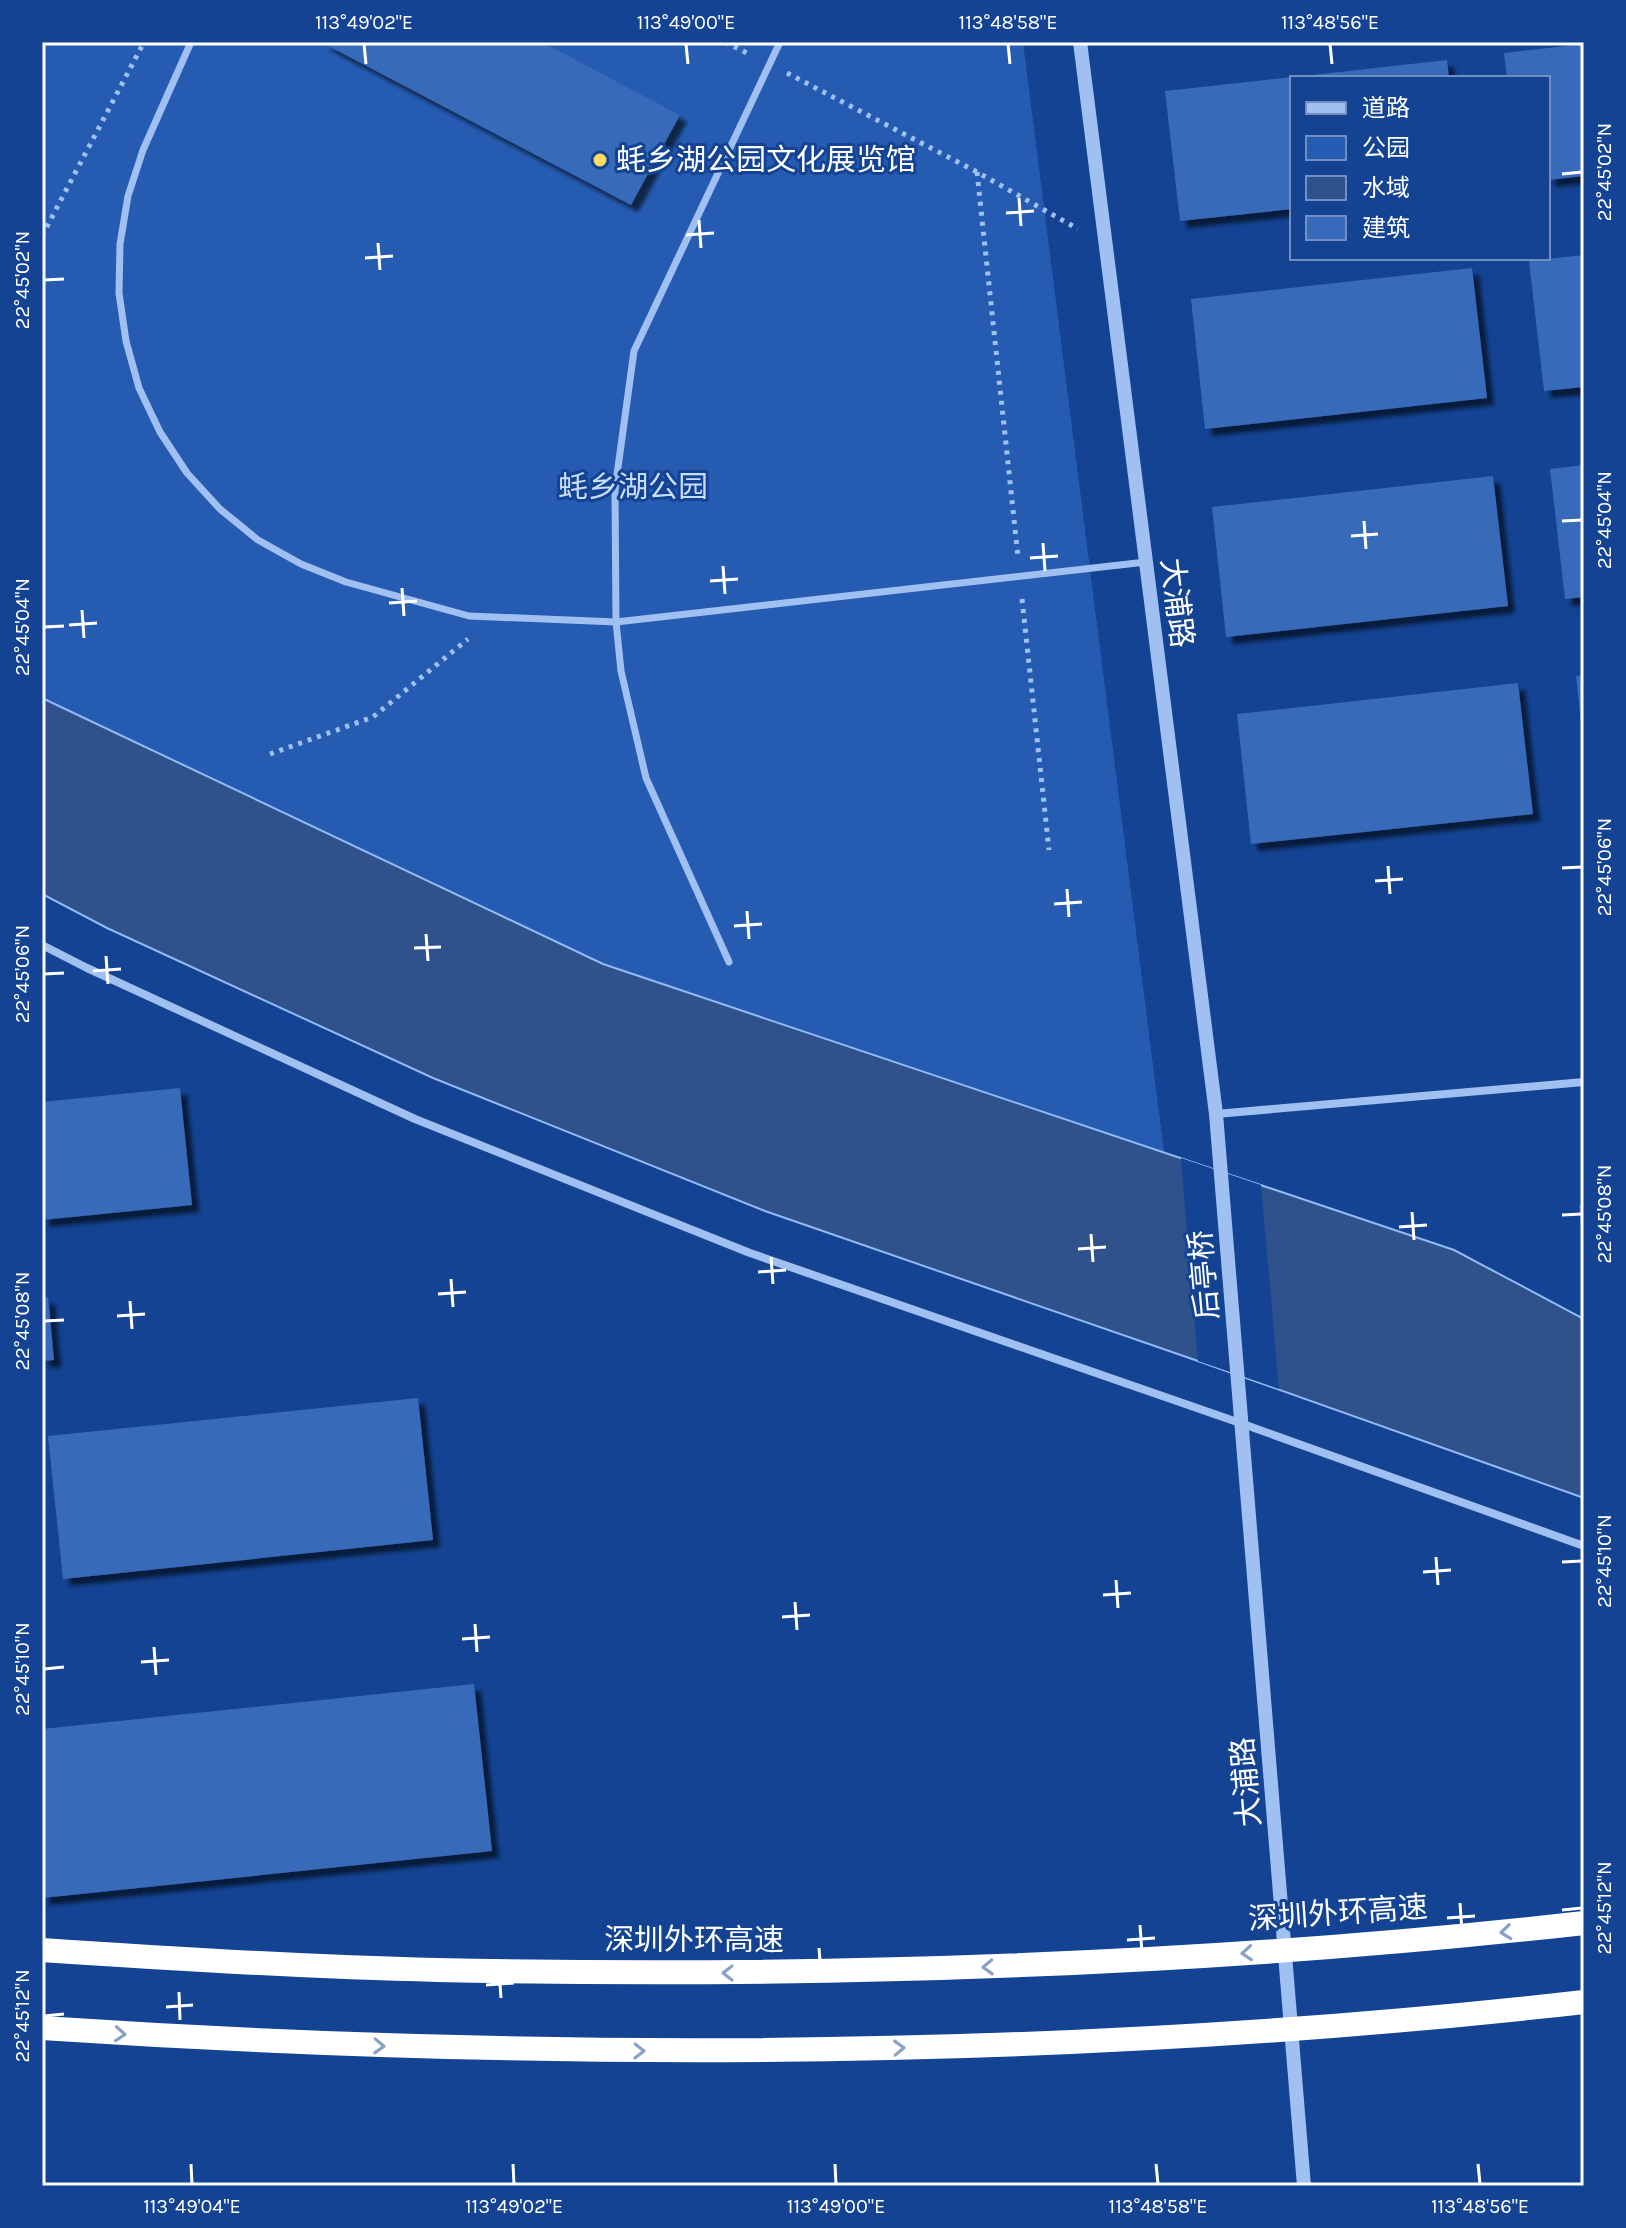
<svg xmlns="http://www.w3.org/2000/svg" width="1626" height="2228" viewBox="0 0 1626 2228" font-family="Karla,'Noto Sans SC',sans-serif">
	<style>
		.green { fill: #255cb2 }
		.water { fill: #2f528d; stroke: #92baf5; stroke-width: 2 }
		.pier { fill: #134392 }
		.building { fill: #376aba; filter: url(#shadow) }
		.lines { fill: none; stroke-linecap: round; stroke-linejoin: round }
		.path { stroke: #a1c0f2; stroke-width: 5; stroke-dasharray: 4 6; stroke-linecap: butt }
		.pedestrian { stroke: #a1c0f2; stroke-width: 7 }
		.minor { stroke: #a1c0f2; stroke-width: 8 }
		.tertiary { stroke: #a1c0f2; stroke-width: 14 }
		.motorway-bridge { stroke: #fff; stroke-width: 24 }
		.oneway { stroke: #89a1c8 }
		.ticks { fill: none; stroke: #fff; stroke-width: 3 }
		.poi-dot { fill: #ffdb61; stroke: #134392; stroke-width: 3 }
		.labels { text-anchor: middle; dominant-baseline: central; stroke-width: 6; stroke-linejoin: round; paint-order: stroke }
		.poi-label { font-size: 30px; fill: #fff; stroke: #134392; text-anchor: start }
		.park-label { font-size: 30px; fill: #c8ddfd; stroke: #134392 }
		.street-label { font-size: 30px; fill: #fff; stroke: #134392 }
		.neatline { fill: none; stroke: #fff; stroke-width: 3 }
		.ticks-label { font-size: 20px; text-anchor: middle; fill: #fff }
	</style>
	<defs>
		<filter id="shadow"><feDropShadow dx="7" dy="7" stdDeviation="2" flood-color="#0009"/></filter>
	</defs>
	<rect width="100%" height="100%" fill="#134392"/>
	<!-- green -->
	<path class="green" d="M42,42H1023L1164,1152L603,964L42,698Z"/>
	<!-- water -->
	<path class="water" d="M42,698L603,964L1454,1250L1584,1319V1498L1198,1361L765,1211L433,1078L107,928L42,894Z"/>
	<!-- pier -->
	<path class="pier" d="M1181,1158L1261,1185L1279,1389L1198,1361Z"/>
	<!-- building -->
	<g class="building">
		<path d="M321,42H542L680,115L631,205Z"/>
		<path d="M1584,44V176L1548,180V78H1507L1504,53Z"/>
		<path d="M1447,60L1449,78H1304V76Z"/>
		<path d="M1292,77V209L1180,221L1165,91Z"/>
		<path d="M1584,255V387L1544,391L1529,261Z"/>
		<path d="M1472,268L1487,398L1205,429L1191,299Z"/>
		<path d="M1584,465V597L1565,599L1550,469Z"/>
		<path d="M1493,476L1508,606L1226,637L1212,507Z"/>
		<path d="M1584,675V732H1582L1576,676Z"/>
		<path d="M1518,683L1533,814L1251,844L1237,714Z"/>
		<path d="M180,1088L192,1205L42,1220V1102Z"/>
		<path d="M1579,1205H1584V1235H1582Z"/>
		<path d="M48,1297L54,1360L42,1361V1298Z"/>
		<path d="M418,1398L433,1540L63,1579L48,1436Z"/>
		<path d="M474,1684L492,1851L42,1898V1729Z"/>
	</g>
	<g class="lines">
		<!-- path -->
		<g class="path">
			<path d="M725,42L749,54"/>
			<path d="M787,73L977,172L1078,229"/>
			<path d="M977,172L1018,557"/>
			<path d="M42,236L144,42"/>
			<path d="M1022,599L1049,850"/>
			<path d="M270,754L373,717L468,639"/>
		</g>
		<!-- pedestrian -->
		<g class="pedestrian">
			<path d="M191,42L143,150L128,196L120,244L119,293L126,341L139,388L160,432L187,473L220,509L258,540L301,564L346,582L469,616L616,622L1146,562"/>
			<path d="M729,962L646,778L621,671L616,622L615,489L634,351L780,42"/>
		</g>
		<!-- minor -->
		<g class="minor">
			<path d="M42,945L87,968L415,1119L750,1253L1243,1424L1584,1546"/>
			<path d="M1216,1114L1584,1082"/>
		</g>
		<!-- tertiary -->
		<path class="tertiary" d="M1080,42L1216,1114L1304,2186"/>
		<!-- motorway-bridge -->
		<g class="motorway-bridge">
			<path d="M42,1950C174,1959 305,1967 437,1970C820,1978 1203,1966 1584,1923"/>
			<path d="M42,2028C555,2062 1072,2060 1584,2002"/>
		</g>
	</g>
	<!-- one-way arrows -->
	<defs><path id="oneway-chevron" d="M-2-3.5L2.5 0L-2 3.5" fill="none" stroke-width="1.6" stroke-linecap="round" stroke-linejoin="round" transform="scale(2)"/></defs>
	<g class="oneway">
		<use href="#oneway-chevron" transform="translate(1506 1932) rotate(174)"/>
		<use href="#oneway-chevron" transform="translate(1247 1953) rotate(176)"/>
		<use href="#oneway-chevron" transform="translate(988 1967) rotate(178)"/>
		<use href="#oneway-chevron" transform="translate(728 1973) rotate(180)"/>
		<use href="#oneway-chevron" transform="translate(120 2034) rotate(4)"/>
		<use href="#oneway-chevron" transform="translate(379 2046) rotate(2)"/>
		<use href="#oneway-chevron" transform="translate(899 2048) rotate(-2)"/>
		<use href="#oneway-chevron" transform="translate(639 2051) rotate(1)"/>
	</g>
	<!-- ticks -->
	<path class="ticks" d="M364,44L366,64M686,44L688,64M1008,44L1010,64M1330,44L1332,64M1562,174L1582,172M1019,198L1021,226M1006,213L1034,211M699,220L701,248M686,235L714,233M378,243L380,270M365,258L393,256M44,280L64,279M1364,521L1366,549M1562,521L1582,520M1351,536L1378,534M1043,543L1045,571M1030,558L1058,556M723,566L725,594M710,581L738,579M402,588L404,616M389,603L417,601M82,610L84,638M69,625L97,623M44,627L64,626M1388,866L1390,894M1562,868L1582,867M1375,881L1403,879M1067,889L1069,917M1054,904L1082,902M747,911L749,939M734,926L762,924M426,934L428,961M414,948L441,947M106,956L108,984M93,971L121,969M44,974L64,973M1412,1212L1414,1240M1562,1215L1582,1214M1399,1227L1427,1225M1091,1234L1093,1262M1078,1249L1106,1247M771,1257L773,1284M758,1272L786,1270M451,1279L453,1307M438,1294L466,1292M130,1301L132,1329M117,1316L145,1314M44,1321L64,1320M1436,1557L1438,1585M1562,1562L1582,1561M1423,1572L1451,1570M1116,1580L1118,1608M1103,1595L1131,1593M795,1602L797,1630M782,1617L810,1615M475,1624L477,1652M462,1639L490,1637M154,1647L156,1675M141,1662L169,1660M44,1669L64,1667M1460,1903L1462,1931M1562,1910L1582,1908M1447,1918L1475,1916M1140,1925L1142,1953M1127,1940L1155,1938M819,1948L821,1975M806,1962L834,1961M499,1970L501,1998M486,1985L514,1983M179,1992L180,2020M166,2007L193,2005M44,2016L64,2014M191,2164L192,2184M513,2164L514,2184M835,2164L836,2184M1156,2164L1158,2184M1478,2164L1480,2184"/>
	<!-- markers -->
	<circle class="poi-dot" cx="600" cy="160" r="8"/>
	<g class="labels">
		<!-- poi labels -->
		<g class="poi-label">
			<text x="616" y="160">蚝乡湖公园文化展览馆</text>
		</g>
		<!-- park labels -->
		<g class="park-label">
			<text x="633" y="487">蚝乡湖公园</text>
		</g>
		<!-- street labels -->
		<g class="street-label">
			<text transform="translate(1177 603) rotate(83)">大浦路</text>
			<text transform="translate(1204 1275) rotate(-95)">后亭桥</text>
			<text transform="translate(1246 1782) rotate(-95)">大浦路</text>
			<text transform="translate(1338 1913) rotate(-4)">深圳外环高速</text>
			<text x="694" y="1940">深圳外环高速</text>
		</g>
	</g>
	<!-- border -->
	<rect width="1626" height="2228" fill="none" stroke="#134392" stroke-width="88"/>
	<!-- legend -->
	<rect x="1290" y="76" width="260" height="184" fill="#134392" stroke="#718ebe" stroke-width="2"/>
	<rect x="1306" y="102" width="40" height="12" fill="#a1c0f2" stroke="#718ebe" stroke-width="2"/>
	<text x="1362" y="116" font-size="24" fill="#ffffff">道路</text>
	<rect x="1306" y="136" width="40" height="24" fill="#255cb2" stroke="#718ebe" stroke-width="2"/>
	<text x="1362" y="156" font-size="24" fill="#ffffff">公园</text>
	<rect x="1306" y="176" width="40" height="24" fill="#2f528d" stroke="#718ebe" stroke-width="2"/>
	<text x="1362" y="196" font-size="24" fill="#ffffff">水域</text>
	<rect x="1306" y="216" width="40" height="24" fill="#376aba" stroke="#718ebe" stroke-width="2"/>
	<text x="1362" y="236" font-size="24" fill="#ffffff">建筑</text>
	<rect x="44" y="44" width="1538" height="2140" class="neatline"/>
	<g class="ticks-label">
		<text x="364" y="29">113°49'02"E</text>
		<text x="686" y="29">113°49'00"E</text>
		<text x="1008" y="29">113°48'58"E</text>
		<text x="1330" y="29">113°48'56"E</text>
		<text transform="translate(1604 172) rotate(-90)" y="7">22°45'02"N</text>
		<text transform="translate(22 280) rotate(-90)" y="7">22°45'02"N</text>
		<text transform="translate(1604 520) rotate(-90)" y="7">22°45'04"N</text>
		<text transform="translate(22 627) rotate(-90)" y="7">22°45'04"N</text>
		<text transform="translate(1604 867) rotate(-90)" y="7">22°45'06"N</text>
		<text transform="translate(22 974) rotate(-90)" y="7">22°45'06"N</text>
		<text transform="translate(1604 1214) rotate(-90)" y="7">22°45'08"N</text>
		<text transform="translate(22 1321) rotate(-90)" y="7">22°45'08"N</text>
		<text transform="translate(1604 1561) rotate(-90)" y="7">22°45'10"N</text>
		<text transform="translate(22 1669) rotate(-90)" y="7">22°45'10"N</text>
		<text transform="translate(1604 1908) rotate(-90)" y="7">22°45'12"N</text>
		<text transform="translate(22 2016) rotate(-90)" y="7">22°45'12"N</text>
		<text x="192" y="2213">113°49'04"E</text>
		<text x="514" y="2213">113°49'02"E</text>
		<text x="836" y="2213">113°49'00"E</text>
		<text x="1158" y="2213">113°48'58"E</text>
		<text x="1480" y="2213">113°48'56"E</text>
	</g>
</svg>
